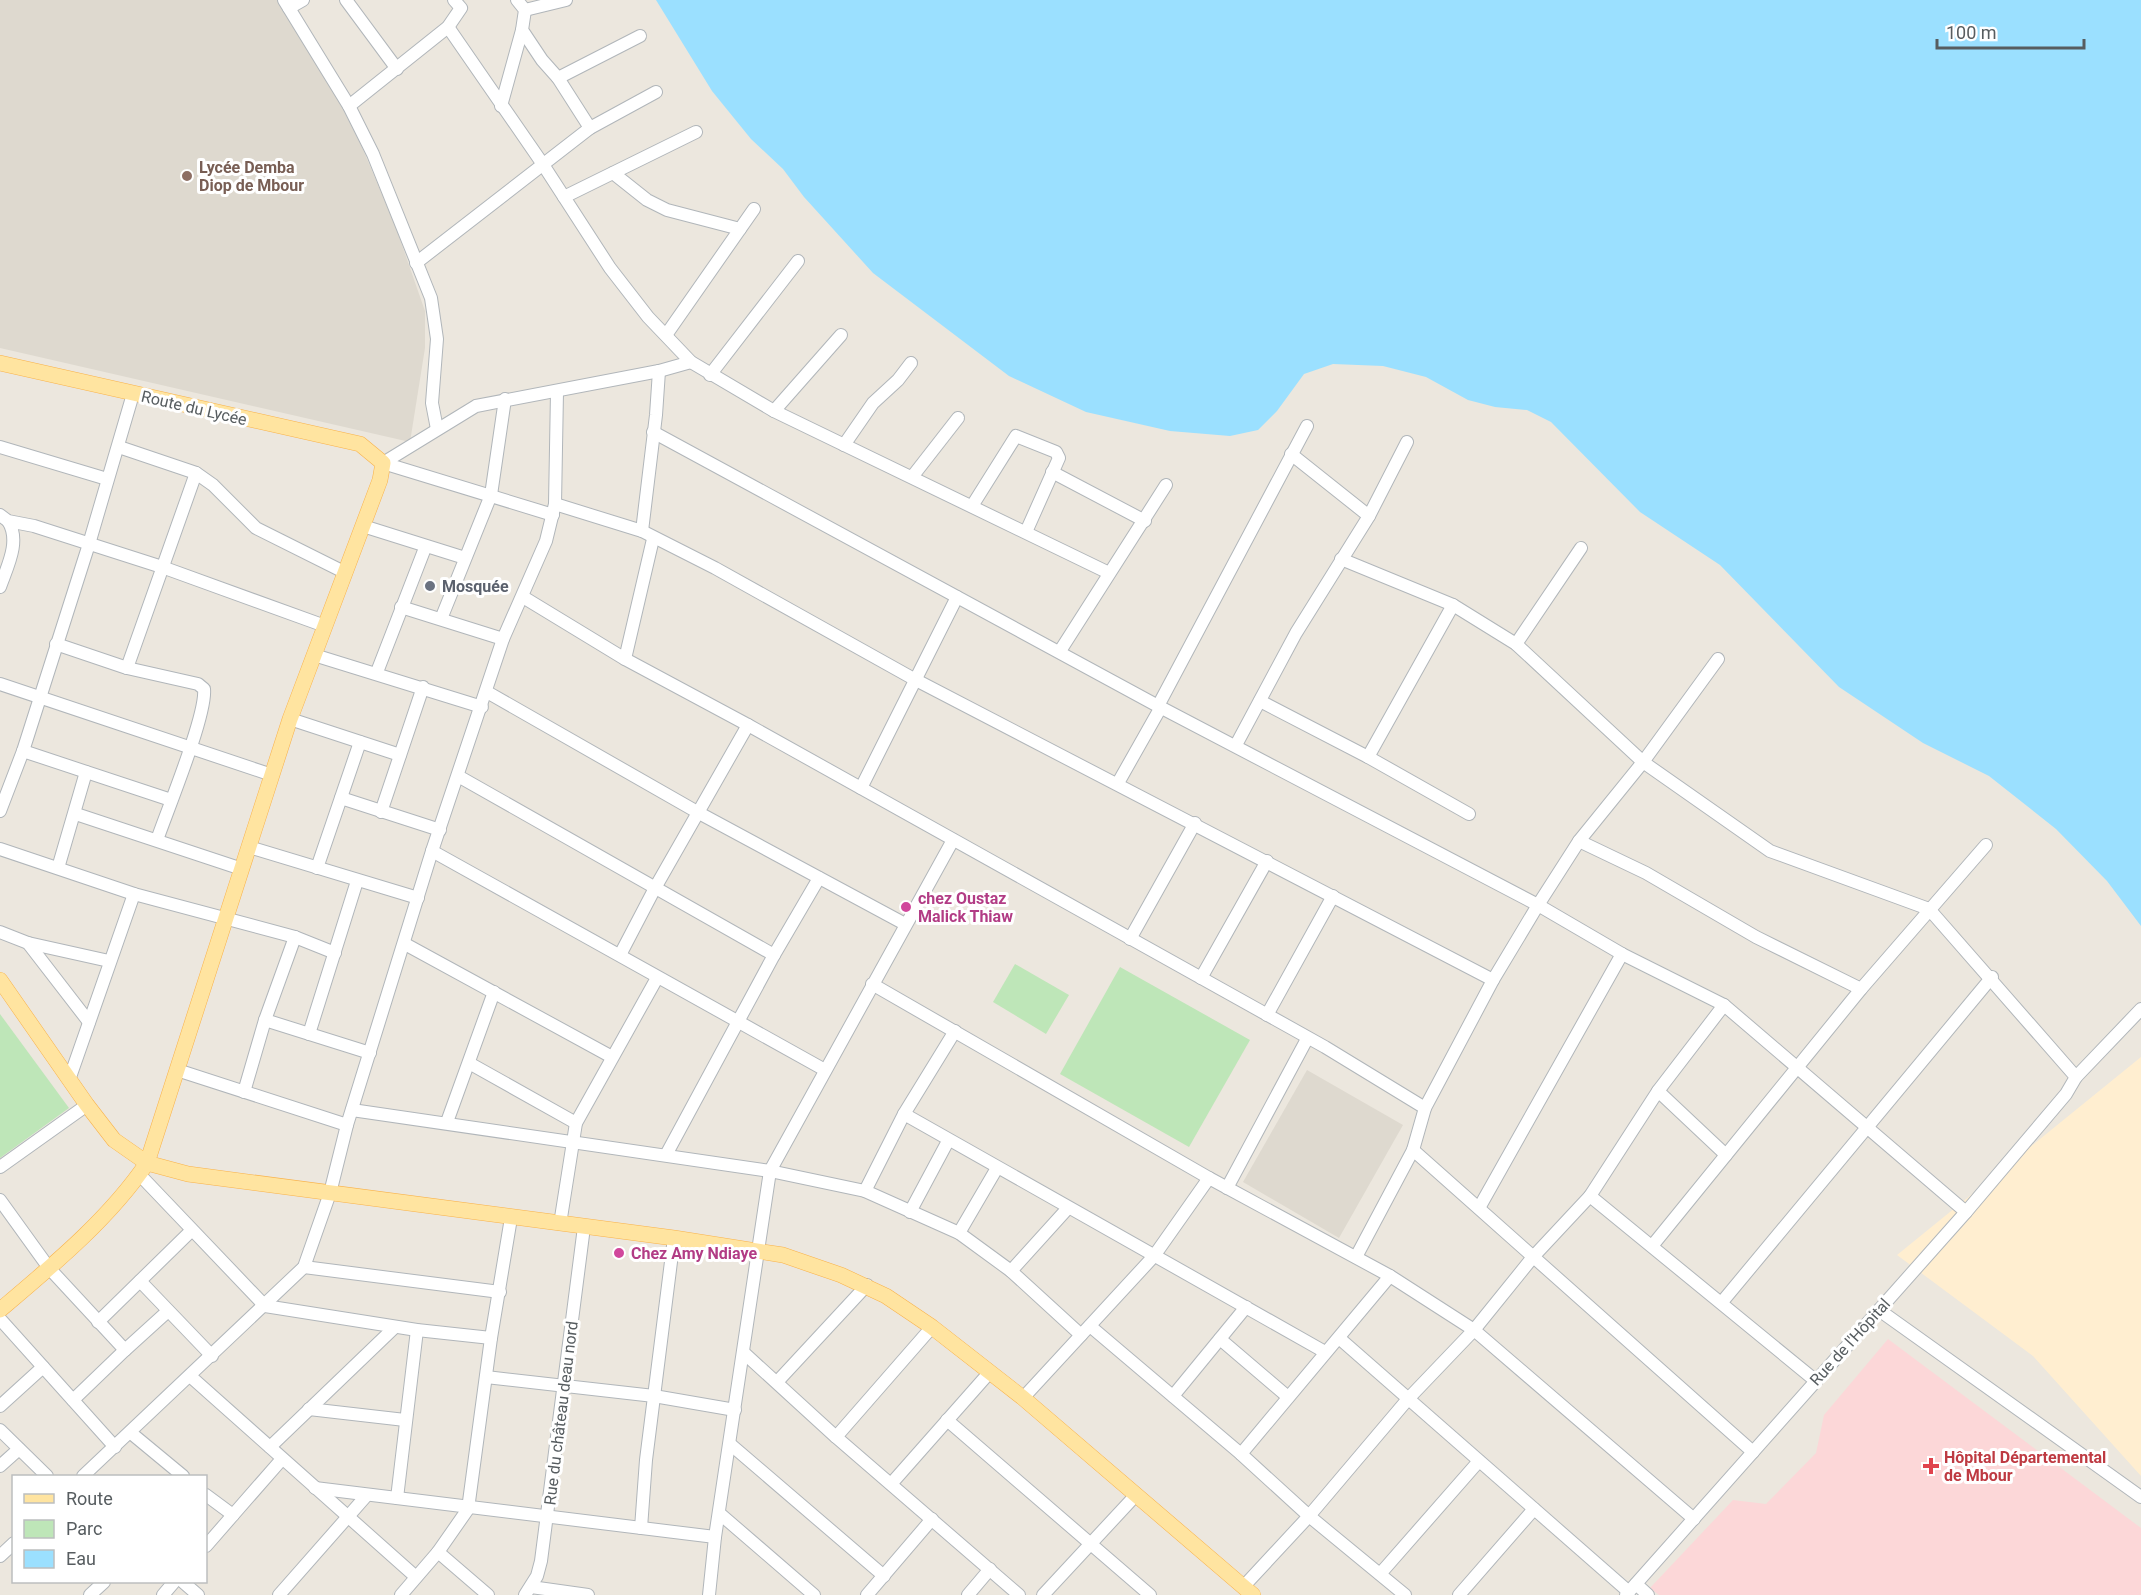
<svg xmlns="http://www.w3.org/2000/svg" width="2141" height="1595" viewBox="0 0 2141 1595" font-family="Roboto,sans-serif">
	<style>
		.commercial { fill: #ffeed0 }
		.education { fill: #ded9cf }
		.medical { fill: #fcd7d8 }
		.green { fill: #bee6b8 }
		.water { fill: #9be0ff }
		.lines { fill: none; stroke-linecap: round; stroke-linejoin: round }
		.minor-casing { stroke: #b1b6ba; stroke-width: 14 }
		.major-casing { stroke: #f9b24a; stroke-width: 16 }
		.minor { stroke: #fff; stroke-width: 12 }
		.major { stroke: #ffe4a0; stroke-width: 15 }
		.education-dot { fill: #8d6e63; stroke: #fff; stroke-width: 2 }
		.worship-dot { fill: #6b7280; stroke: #fff; stroke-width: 2 }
		.hotel-dot { fill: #d1479c; stroke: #fff; stroke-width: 2 }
		.health-dot { fill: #e0444e; stroke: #fff; stroke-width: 2 }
		.labels { text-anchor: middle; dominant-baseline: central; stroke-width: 6; stroke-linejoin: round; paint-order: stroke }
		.education-label { font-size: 16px; font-weight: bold; fill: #785e54; stroke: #fff; text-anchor: start }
		.street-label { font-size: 16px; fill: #575d60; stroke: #fff }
		.worship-label { font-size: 16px; font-weight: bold; fill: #5b616d; stroke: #fff; text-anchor: start }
		.hotel-label { font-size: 16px; font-weight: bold; fill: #b23c85; stroke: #fff; text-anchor: start }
		.health-label { font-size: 16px; font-weight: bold; fill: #be3a42; stroke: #fff; text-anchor: start }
	</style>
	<rect width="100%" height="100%" fill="#ece7de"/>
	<!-- commercial -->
	<path class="commercial" d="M2141,1057V1476L2033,1356L1897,1255Z"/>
	<!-- education -->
	<g class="education">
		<path d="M0,0H279L330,78L353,126L395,225L425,311V348L410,442L0,348Z"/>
		<path d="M1307,1070L1403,1125L1339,1238L1243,1182Z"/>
	</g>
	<!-- medical -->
	<path class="medical" d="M1888,1339L2141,1528V1595H1659L1650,1588L1733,1500L1766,1504L1816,1453L1824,1415Z"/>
	<!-- green -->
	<g class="green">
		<path d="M1015,964L1069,995L1046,1034L993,1002Z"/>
		<path d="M1120,967L1250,1040L1189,1147L1060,1074Z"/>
		<path d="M0,1014L69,1108L0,1158Z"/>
	</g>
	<!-- water -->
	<path class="water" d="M656,0H2141V926L2107,881L2056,829L1989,776L1923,743L1839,687L1720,565L1640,512L1551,422L1527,410L1495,407L1468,400L1426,377L1383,366L1333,364L1304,374L1277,411L1258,430L1230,436L1170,431L1086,412L1009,376L873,273L804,197L783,169L751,139L712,91Z"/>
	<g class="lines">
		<!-- minor casing -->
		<g class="minor-casing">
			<g id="minor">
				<path d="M284,0L349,106L373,154L431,298L437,339L432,403L437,429"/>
				<path d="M346,0L397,69"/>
				<path d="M517,0L525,10L522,30L542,60L558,78L590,128"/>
				<path d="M289,8L303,0"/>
				<path d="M525,10L566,0"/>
				<path d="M448,27L542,163L610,268L648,317L691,362L774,411L1109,573"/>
				<path d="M558,78L640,36"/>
				<path d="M349,106L448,27L461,8L454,0"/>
				<path d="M501,106L522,30"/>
				<path d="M613,173L647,200L667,210L740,229"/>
				<path d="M564,197L696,132"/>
				<path d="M416,263L590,128L656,92"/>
				<path d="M666,335L754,209"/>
				<path d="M710,375L798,261"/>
				<path d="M774,411L841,335"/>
				<path d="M653,432L1158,706L1538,905L1622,954L1724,1005L1966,1212"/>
				<path d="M844,445L873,403L898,380L911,363"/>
				<path d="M0,447L107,479"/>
				<path d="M119,447L196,473L213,485L256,528L344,572"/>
				<path d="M1291,454L1369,516"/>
				<path d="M383,463L476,406L659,371L691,362"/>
				<path d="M383,463L553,515"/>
				<path d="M1052,472L1145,521"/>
				<path d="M912,477L958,418"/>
				<path d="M555,504L642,531L715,568L914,679L1493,980"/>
				<path d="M972,506L1016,436L1056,452L1059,458L1026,532"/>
				<path d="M0,515L8,521L34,526L162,567L325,626"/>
				<path d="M363,526L465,558"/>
				<path d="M642,531L656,415L659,371"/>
				<path d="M1341,559L1453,605L1516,644L1643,762L1770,851L1929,909L2076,1077L2066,1094L1966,1212L1626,1595"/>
				<path d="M0,587C7,567 21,541 8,521"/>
				<path d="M523,597L625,659L748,725L1325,1047L1425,1108"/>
				<path d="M401,607L503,639"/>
				<path d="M441,619L491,495L505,399"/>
				<path d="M56,644L127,668L198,684L204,689C207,714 167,811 157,840"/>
				<path d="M1516,644L1581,548"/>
				<path d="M1060,651L1166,485"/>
				<path d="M314,655L482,707"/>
				<path d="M625,659L653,539"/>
				<path d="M127,668L196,473"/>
				<path d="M377,672L425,548"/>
				<path d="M0,684L272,775"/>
				<path d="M487,692L699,813L905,924"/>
				<path d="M1260,701L1368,757L1469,814"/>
				<path d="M1158,706L1307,426"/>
				<path d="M290,719L400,755"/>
				<path d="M1236,745L1296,633L1369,516L1407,442"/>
				<path d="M23,751L171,800"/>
				<path d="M1368,757L1453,605"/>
				<path d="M458,776L774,955"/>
				<path d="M1118,783L1161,707"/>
				<path d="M861,788L957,597"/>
				<path d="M341,798L440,830"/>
				<path d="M0,811L23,751L89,544L133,394"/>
				<path d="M381,812L423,687"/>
				<path d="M76,814L242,869"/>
				<path d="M1579,841L1646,873L1756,937L1861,989"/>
				<path d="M249,847L418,898"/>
				<path d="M0,849L134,894L295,937L335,953"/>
				<path d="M432,851L825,1070"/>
				<path d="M58,868L86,772"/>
				<path d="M317,868L360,742"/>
				<path d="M0,932L28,943L109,961"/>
				<path d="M295,937L265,1020L370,1053"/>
				<path d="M1130,939L1195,823"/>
				<path d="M28,943L89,1022"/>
				<path d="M405,944L612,1057"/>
				<path d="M620,955L655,888L748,725"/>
				<path d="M1201,978L1267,861"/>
				<path d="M872,984L1209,1178L1390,1276L1474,1330L1694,1519"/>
				<path d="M1267,1015L1333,896"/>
				<path d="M309,1034L357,881"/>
				<path d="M469,1063L576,1123"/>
				<path d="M177,1070L347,1125"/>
				<path d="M2076,1077L2141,1009"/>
				<path d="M69,1080L134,894"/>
				<path d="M1658,1091L1726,1155"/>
				<path d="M244,1092L265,1020"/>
				<path d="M352,1110L770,1171L865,1191L959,1233L1011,1271L1081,1335"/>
				<path d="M904,1114L1325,1352"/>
				<path d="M447,1122L494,992"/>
				<path d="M1413,1150L1753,1452"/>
				<path d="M666,1155L774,955L819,878"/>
				<path d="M0,1167L87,1105"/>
				<path d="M139,1174L265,1306L417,1330L491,1338"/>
				<path d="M1227,1188L1307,1039"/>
				<path d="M865,1191L904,1114L955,1031"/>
				<path d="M1590,1196L1816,1381"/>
				<path d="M0,1200L49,1268L125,1350L168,1311"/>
				<path d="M1479,1208L1622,954"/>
				<path d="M910,1212L948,1141"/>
				<path d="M560,1224L576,1123L657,978"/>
				<path d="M959,1233L997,1168"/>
				<path d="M1652,1246L1861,989L1986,845"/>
				<path d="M1356,1257L1413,1150L1425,1108L1493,980L1538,905L1579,841L1643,762L1718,659"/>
				<path d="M304,1267L500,1292"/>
				<path d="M1011,1271L1068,1208"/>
				<path d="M140,1281L212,1356"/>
				<path d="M1722,1302L1992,977"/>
				<path d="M1879,1310L2141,1497"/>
				<path d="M0,1319L115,1447"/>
				<path d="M98,1322L191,1231"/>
				<path d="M1090,1326L1241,1454L1309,1516L1405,1595"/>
				<path d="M1339,1338L1629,1592"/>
				<path d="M1220,1339L1288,1397"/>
				<path d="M744,1353L836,1437L1019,1595"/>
				<path d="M190,1376L416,1577"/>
				<path d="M486,1377L654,1396L735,1410"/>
				<path d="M777,1382L867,1285"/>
				<path d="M1173,1396L1246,1307"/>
				<path d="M1023,1398L1154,1256L1209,1178"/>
				<path d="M73,1400L125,1350"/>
				<path d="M0,1406L43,1367"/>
				<path d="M309,1409L405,1420"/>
				<path d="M947,1420L1150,1595"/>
				<path d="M0,1430L47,1476"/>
				<path d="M131,1433L183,1476"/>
				<path d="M836,1437L932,1327"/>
				<path d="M730,1444L884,1576"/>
				<path d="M270,1447L395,1327"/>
				<path d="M1241,1454L1390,1276"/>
				<path d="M0,1466L19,1449"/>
				<path d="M83,1476L304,1267L330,1193L347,1125L432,851L503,639L546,541L555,504L557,392"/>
				<path d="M891,1484L989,1373"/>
				<path d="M315,1488L715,1537"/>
				<path d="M206,1495L233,1515L282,1459"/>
				<path d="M397,1498L417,1330"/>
				<path d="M719,1513L814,1595"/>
				<path d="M641,1528L646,1460L674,1238"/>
				<path d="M206,1546L233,1515"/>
				<path d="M438,1552L488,1595"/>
				<path d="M0,1556L14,1543"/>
				<path d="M1380,1574L1479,1461"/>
				<path d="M183,1582L198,1595"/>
				<path d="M1636,1584L1648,1595"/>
				<path d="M1244,1586L1309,1516L1408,1399L1474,1330L1533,1257L1590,1196L1658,1091L1724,1005"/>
				<path d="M531,1587L588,1595"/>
				<path d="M90,1595L104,1582"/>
				<path d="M163,1595L174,1582"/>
				<path d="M279,1595L367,1495"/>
				<path d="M401,1595L438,1552L468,1509L491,1338L511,1218"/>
				<path d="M525,1595L537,1576L541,1561L584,1227"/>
				<path d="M709,1595L715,1537L770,1171L953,840"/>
				<path d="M867,1595L932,1519"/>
				<path d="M968,1595L990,1569"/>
				<path d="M1043,1595L1135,1496"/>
				<path d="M1459,1595L1534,1509"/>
			</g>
		</g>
		<!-- major casing -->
		<g class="major-casing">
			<g id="major">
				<path d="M0,363L360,444L383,463L380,480L290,719L147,1163C109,1219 52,1266 0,1310"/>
				<path d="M0,980L87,1105L114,1140L147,1163L188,1174L674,1238L783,1255L841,1275L886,1296L932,1327L1023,1398L1253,1595"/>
			</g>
		</g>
		<!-- minor -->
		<use href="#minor" class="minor"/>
		<!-- major -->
		<use href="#major" class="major"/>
	</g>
	<!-- markers -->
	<circle class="education-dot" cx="187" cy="176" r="6"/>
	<circle class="worship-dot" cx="430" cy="586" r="6"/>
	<g class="hotel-dot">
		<circle cx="906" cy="907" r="6"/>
		<circle cx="619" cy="1253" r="6"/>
	</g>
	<path class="health-dot" d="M1928 1457h6v6h6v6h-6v6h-6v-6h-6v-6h6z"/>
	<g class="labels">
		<!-- education labels -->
		<g class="education-label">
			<text x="199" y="167">Lycée Demba<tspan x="199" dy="18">Diop de Mbour</tspan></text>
		</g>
		<!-- street labels -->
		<g class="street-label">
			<text transform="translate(194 408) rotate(13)">Route du Lycée</text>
			<text transform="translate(1850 1342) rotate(-48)">Rue de l'Hôpital</text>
			<text transform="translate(561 1413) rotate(-83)">Rue du château deau nord</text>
		</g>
		<!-- worship labels -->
		<g class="worship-label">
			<text x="442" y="586">Mosquée</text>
		</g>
		<!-- hotel labels -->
		<g class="hotel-label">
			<text x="918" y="898">chez Oustaz<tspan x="918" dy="18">Malick Thiaw</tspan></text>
			<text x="631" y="1253">Chez Amy Ndiaye</text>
		</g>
		<!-- health labels -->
		<g class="health-label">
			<text x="1944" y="1457">Hôpital Départemental<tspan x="1944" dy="18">de Mbour</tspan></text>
		</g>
	</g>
	<!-- legend -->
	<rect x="12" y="1475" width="195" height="108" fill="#ffffff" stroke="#bcbebf" stroke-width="1.5"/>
	<rect x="24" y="1494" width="30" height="9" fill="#ffe4a0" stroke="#bcbebf" stroke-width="1.5"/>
	<text x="66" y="1505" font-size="18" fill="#575d60">Route</text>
	<rect x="24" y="1520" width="30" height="18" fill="#bee6b8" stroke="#bcbebf" stroke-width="1.5"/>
	<text x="66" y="1535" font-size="18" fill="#575d60">Parc</text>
	<rect x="24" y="1550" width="30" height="18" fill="#9be0ff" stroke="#bcbebf" stroke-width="1.5"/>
	<text x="66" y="1565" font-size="18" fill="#575d60">Eau</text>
	<!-- scale -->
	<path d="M1937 39v9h147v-9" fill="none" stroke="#575d60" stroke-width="3"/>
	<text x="1946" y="39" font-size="18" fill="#575d60" stroke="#ffffff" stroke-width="4.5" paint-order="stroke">100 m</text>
</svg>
